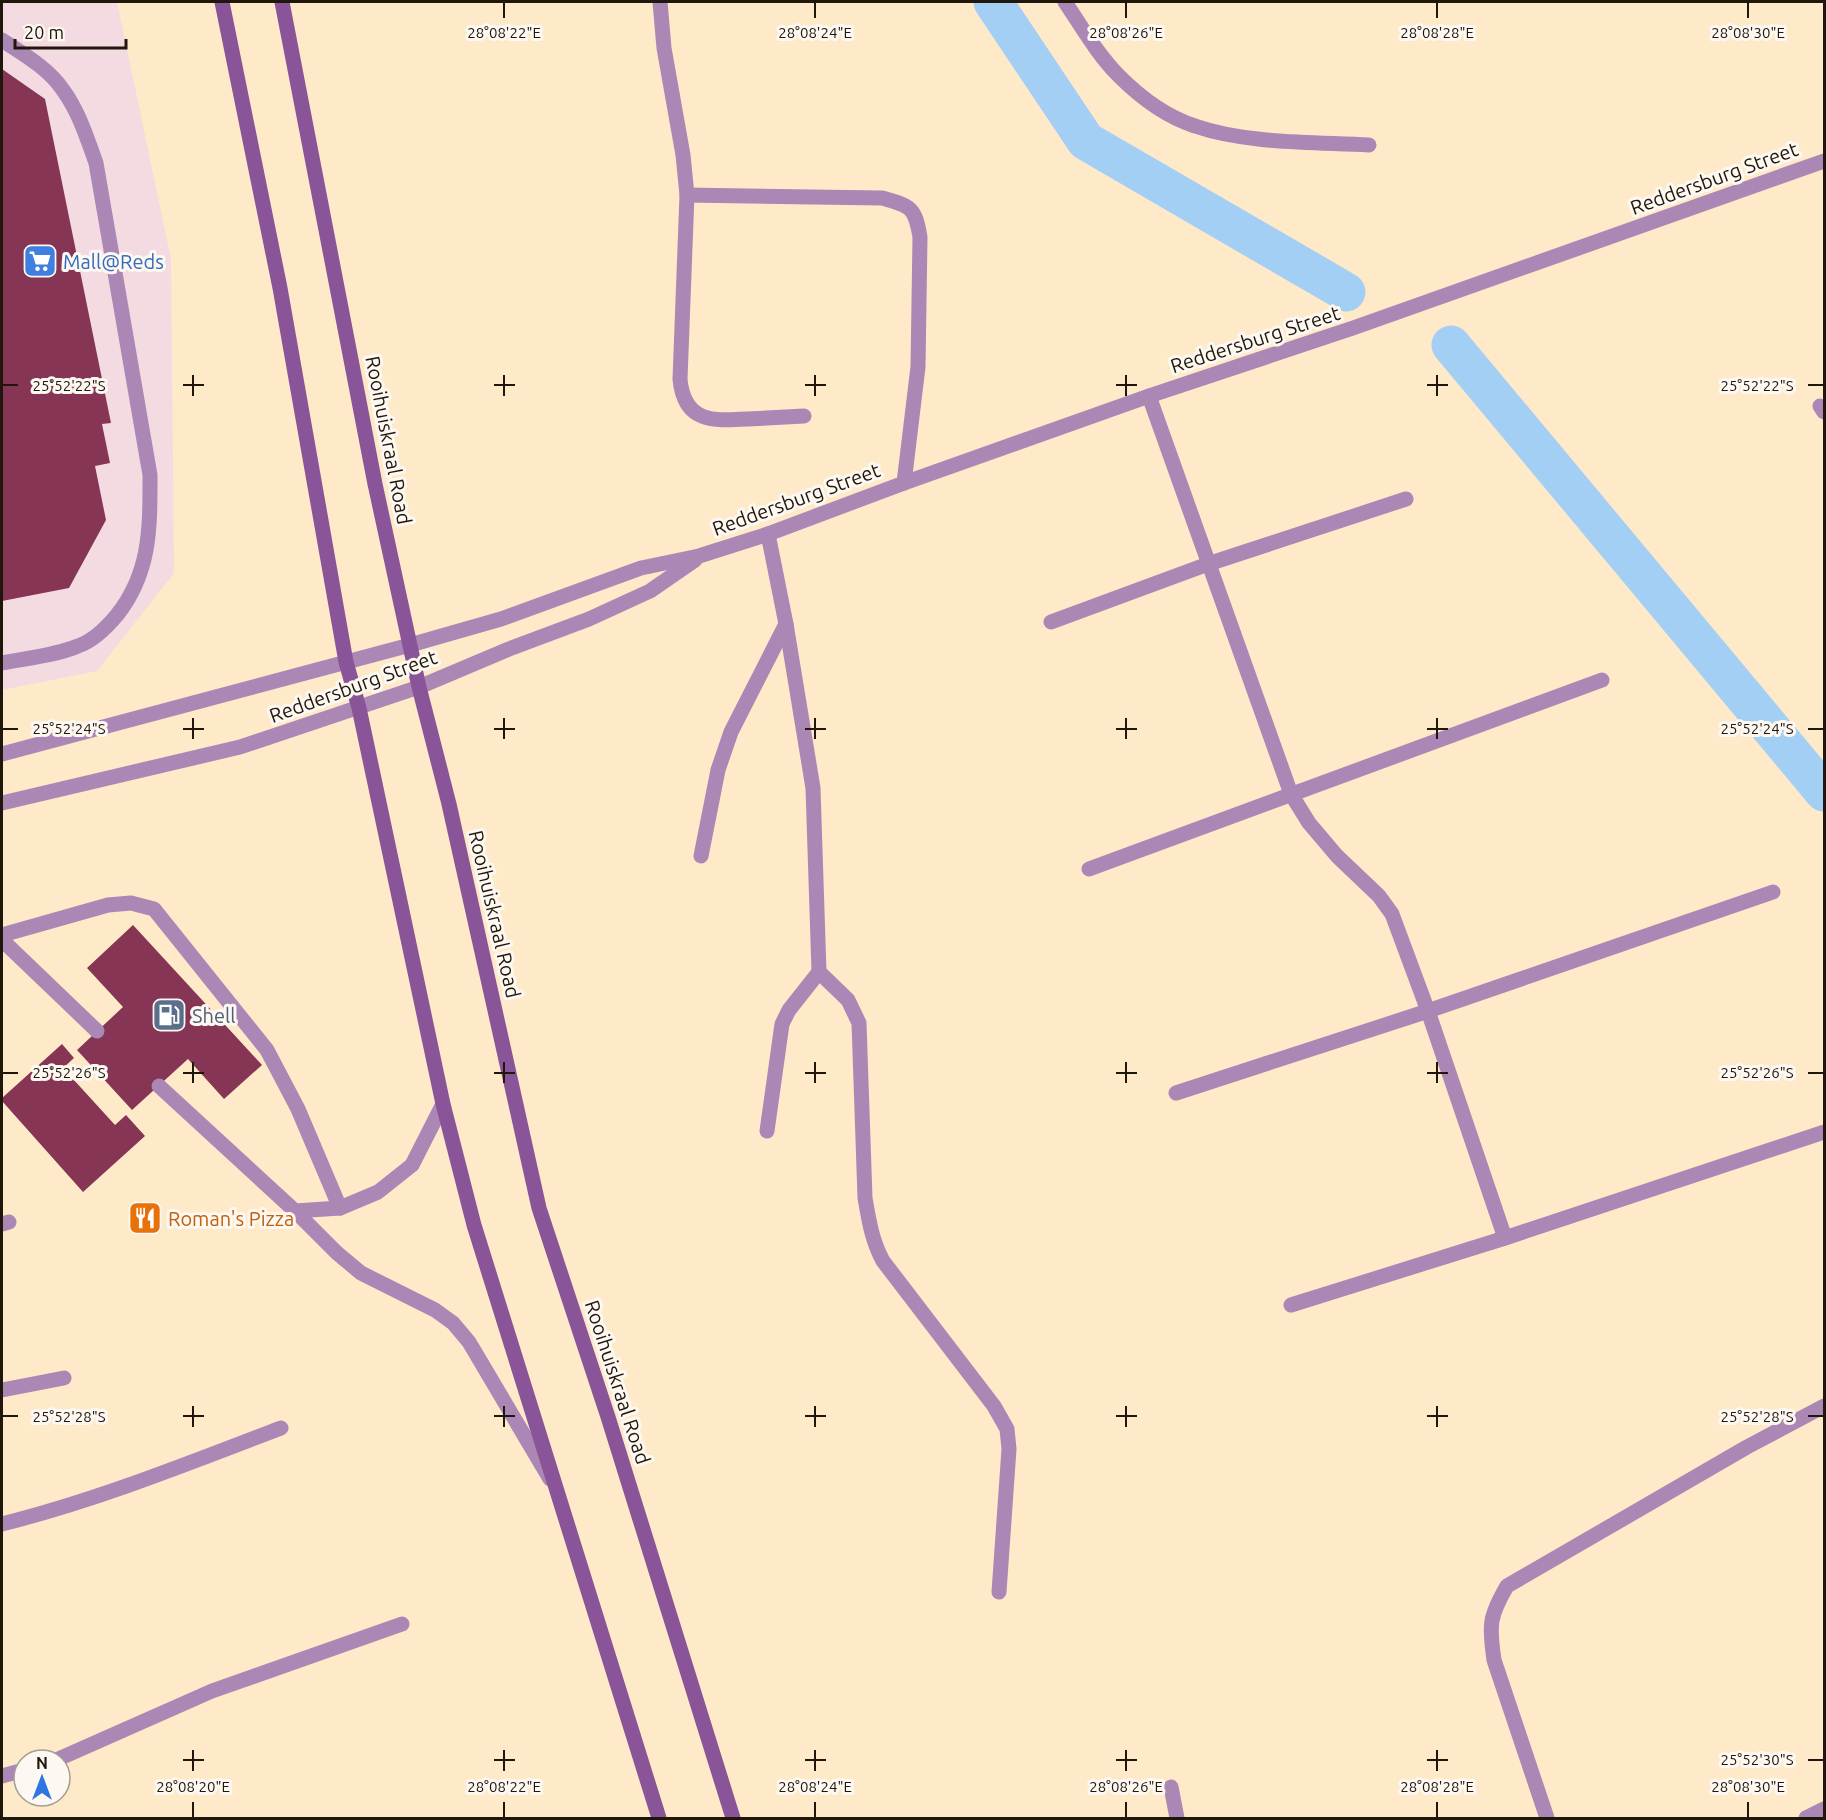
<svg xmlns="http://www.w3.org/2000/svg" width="1826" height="1820" viewBox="0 0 1826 1820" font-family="Ubuntu,sans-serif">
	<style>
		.commercial { fill: #f4dae1 }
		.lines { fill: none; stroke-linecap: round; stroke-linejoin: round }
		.canal { stroke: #a4cff4; stroke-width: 39 }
		.building { fill: #863654 }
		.service { stroke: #ab87b5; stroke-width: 15 }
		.minor { stroke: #ab87b5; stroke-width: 15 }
		.tertiary { stroke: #ab87b5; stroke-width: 15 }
		.secondary { stroke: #8a5498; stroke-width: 15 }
		.ticks { fill: none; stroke: #1f170c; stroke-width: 2 }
		.labels { text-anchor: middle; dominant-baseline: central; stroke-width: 6; stroke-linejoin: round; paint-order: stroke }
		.street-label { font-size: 20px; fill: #1f170c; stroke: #fdf8f2 }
		.shop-label { font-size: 20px; fill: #366cbe; stroke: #fdf8f2; text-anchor: start }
		.service-label { font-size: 20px; fill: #4e5e75; stroke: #fdf8f2; text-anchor: start }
		.food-label { font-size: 20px; fill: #c56008; stroke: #fdf8f2; text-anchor: start }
		.ticks-label { font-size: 15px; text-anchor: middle; fill: #1f170c; stroke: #fdf8f2; stroke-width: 6; stroke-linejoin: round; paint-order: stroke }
	</style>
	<rect width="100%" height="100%" fill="#fee9c9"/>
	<!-- commercial -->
	<path class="commercial" d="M2,2H117L171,259L174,573L97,671L2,690Z"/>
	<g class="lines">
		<!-- canal -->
		<g class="canal">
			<path d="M993,2L1086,141L1346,292"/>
			<path d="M1451,345L1824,792"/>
		</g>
	</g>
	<!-- building -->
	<g class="building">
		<path d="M2,69L45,99L111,423L102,424L110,463L95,466L106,520L69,588L2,601Z"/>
		<path d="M133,925L262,1065L224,1099L188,1059L132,1110L77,1050L123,1007L87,968Z"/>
		<path d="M62,1044L74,1058L63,1068L115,1125L126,1115L145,1136L83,1192L2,1101V1098Z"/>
	</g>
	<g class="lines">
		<!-- service -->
		<g class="service">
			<path d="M2,40C23,54 48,68 63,90C79,112 87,138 96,163L150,475C150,527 151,572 117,615C107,627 93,641 78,646C54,656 27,658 2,663"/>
			<path d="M1820,406L1824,412"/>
			<path d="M2,935L108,905L131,903L154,909L267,1050L298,1109L340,1208"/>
			<path d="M2,940L97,1031"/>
			<path d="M159,1086L295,1211L337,1253L361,1273L435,1310L453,1323L469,1342L550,1479"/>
			<path d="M295,1211L340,1208L378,1192L412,1165L443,1104"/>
		</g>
		<!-- minor -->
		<g class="minor">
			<path d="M660,2L664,48L683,155L687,195L680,379C684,423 713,421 748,419C767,418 785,417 804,416"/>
			<path d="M1065,2C1082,27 1097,54 1119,76C1140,97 1167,117 1195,126C1247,144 1314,142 1369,145"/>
			<path d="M687,195L882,198C911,206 915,207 920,237L918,367L904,483"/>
			<path d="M1149,396L1291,794L1309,823L1337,856L1379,896L1392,914L1428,1011L1505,1238"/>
			<path d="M768,534L786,624L813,788L819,972L848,1000L859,1023L865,1198C869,1221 872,1241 883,1261L994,1406L1007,1429L1009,1449L999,1592"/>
			<path d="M1051,622L1208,564L1406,499"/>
			<path d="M410,645L501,619L641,568L699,556L768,534L904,483L1149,396L1353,328L1824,161"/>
			<path d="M419,687L509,649L589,619L650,591L695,560"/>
			<path d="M701,856L718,770L731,732L786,624"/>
			<path d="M1089,869L1602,680"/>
			<path d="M1176,1093L1428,1011L1773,892"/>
			<path d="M767,1131L782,1024L789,1010L819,972"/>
			<path d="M2,1224L9,1222"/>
			<path d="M1291,1305L1505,1238L1824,1132"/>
			<path d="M2,1390L64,1378"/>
			<path d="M2,1524C98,1500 189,1463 281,1428"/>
			<path d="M56,1760L212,1691L402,1624"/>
			<path d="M2,1776L24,1770"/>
			<path d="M1171,1787L1177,1818"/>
			<path d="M1547,1818L1494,1660C1489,1625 1489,1617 1507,1586L1747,1447L1824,1406"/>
			<path d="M1806,1818L1824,1809"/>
		</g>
		<!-- tertiary -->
		<g class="tertiary">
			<path d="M2,754L410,645"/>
			<path d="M2,803L240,747L419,687"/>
		</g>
		<!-- secondary -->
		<g class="secondary">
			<path d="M222,2L280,288L346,662L359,708L443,1104L474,1225L659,1818"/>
			<path d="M282,2L375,484L419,687L449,804L539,1208L608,1417L733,1818"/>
		</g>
	</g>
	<!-- ticks -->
	<path class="ticks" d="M504,3V18M815,3V18M1126,3V18M1437,3V18M1748,3V18M193,375V396M504,375V396M815,375V396M1126,375V396M1437,375V396M3,385H18M183,385H204M494,385H515M805,385H826M1116,385H1137M1427,385H1448M1808,385H1823M193,718V739M504,718V739M815,718V739M1126,718V739M1437,718V739M3,729H18M183,729H204M494,729H515M805,729H826M1116,729H1137M1427,729H1448M1808,729H1823M193,1062V1083M504,1062V1083M815,1062V1083M1126,1062V1083M1437,1062V1083M3,1073H18M183,1073H204M494,1073H515M805,1073H826M1116,1073H1137M1427,1073H1448M1808,1073H1823M193,1406V1427M504,1406V1427M815,1406V1427M1126,1406V1427M1437,1406V1427M3,1416H18M183,1416H204M494,1416H515M805,1416H826M1116,1416H1137M1427,1416H1448M1808,1416H1823M193,1750V1771M504,1750V1771M815,1750V1771M1126,1750V1771M1437,1750V1771M183,1760H204M494,1760H515M805,1760H826M1116,1760H1137M1427,1760H1448M1808,1760H1823M193,1802V1817M504,1802V1817M815,1802V1817M1126,1802V1817M1437,1802V1817M1748,1802V1817"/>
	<!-- icons -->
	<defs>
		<g id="supermarket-square" transform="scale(1.725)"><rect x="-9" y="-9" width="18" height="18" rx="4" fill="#3f7fe0" stroke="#fdf8f2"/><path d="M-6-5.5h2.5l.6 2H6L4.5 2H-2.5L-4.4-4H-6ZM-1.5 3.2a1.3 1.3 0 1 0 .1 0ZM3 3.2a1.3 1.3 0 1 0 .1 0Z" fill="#fff"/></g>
		<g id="fuel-square" transform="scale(1.725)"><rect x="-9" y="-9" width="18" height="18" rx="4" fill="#5c6f8a" stroke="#fdf8f2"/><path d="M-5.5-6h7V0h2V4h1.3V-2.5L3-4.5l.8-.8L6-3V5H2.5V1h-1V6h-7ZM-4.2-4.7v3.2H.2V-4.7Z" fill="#fff"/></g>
		<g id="restaurant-square" transform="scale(1.725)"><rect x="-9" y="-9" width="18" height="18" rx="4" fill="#e8710a" stroke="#fdf8f2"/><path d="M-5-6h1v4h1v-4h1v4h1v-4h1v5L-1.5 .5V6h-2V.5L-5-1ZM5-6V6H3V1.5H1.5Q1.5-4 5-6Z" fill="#fff"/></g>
	</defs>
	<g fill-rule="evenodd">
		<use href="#supermarket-square" x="40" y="261"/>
		<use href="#fuel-square" x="169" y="1015"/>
		<use href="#restaurant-square" x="145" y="1218"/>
	</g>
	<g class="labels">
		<!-- street labels -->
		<g class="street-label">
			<text transform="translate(1714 178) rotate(-20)">Reddersburg Street</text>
			<text transform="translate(1255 339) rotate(-18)">Reddersburg Street</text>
			<text transform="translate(389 440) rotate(79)">Rooihuiskraal Road</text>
			<text transform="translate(796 499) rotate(-20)">Reddersburg Street</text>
			<text transform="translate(353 686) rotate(-20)">Reddersburg Street</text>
			<text transform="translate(495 914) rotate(77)">Rooihuiskraal Road</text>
			<text transform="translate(618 1382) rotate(72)">Rooihuiskraal Road</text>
		</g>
		<!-- shop labels -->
		<g class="shop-label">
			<text x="63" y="261">Mall@Reds</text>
		</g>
		<!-- service labels -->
		<g class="service-label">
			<text x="192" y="1015">Shell</text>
		</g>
		<!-- food labels -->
		<g class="food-label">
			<text x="168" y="1218">Roman's Pizza</text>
		</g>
	</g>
	<g class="ticks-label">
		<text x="504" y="38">28°08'22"E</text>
		<text x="815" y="38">28°08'24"E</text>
		<text x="1126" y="38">28°08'26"E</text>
		<text x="1437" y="38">28°08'28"E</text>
		<text x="1748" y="38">28°08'30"E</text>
		<text x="69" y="391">25°52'22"S</text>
		<text x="1757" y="391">25°52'22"S</text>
		<text x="69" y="734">25°52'24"S</text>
		<text x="1757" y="734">25°52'24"S</text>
		<text x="69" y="1078">25°52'26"S</text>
		<text x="1757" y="1078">25°52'26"S</text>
		<text x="69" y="1422">25°52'28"S</text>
		<text x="1757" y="1422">25°52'28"S</text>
		<text x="1757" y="1765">25°52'30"S</text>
		<text x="193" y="1792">28°08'20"E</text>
		<text x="504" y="1792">28°08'22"E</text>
		<text x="815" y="1792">28°08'24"E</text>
		<text x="1126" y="1792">28°08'26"E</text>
		<text x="1437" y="1792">28°08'28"E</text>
		<text x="1748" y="1792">28°08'30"E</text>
	</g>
	<!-- border -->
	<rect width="1826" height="1820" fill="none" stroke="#1f170c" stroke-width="6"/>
	<!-- north arrow -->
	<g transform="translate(42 1778)"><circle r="28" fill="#fdf8f2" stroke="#a49e96" stroke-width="1.5"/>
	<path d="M0-4.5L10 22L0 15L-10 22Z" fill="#2f76e3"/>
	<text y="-9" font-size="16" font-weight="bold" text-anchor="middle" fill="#1f170c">N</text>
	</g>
	<!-- scale -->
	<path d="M15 39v9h111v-9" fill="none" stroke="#1f170c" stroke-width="3"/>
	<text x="24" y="39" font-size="18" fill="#1f170c" stroke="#fdf8f2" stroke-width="4.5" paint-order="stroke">20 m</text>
</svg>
